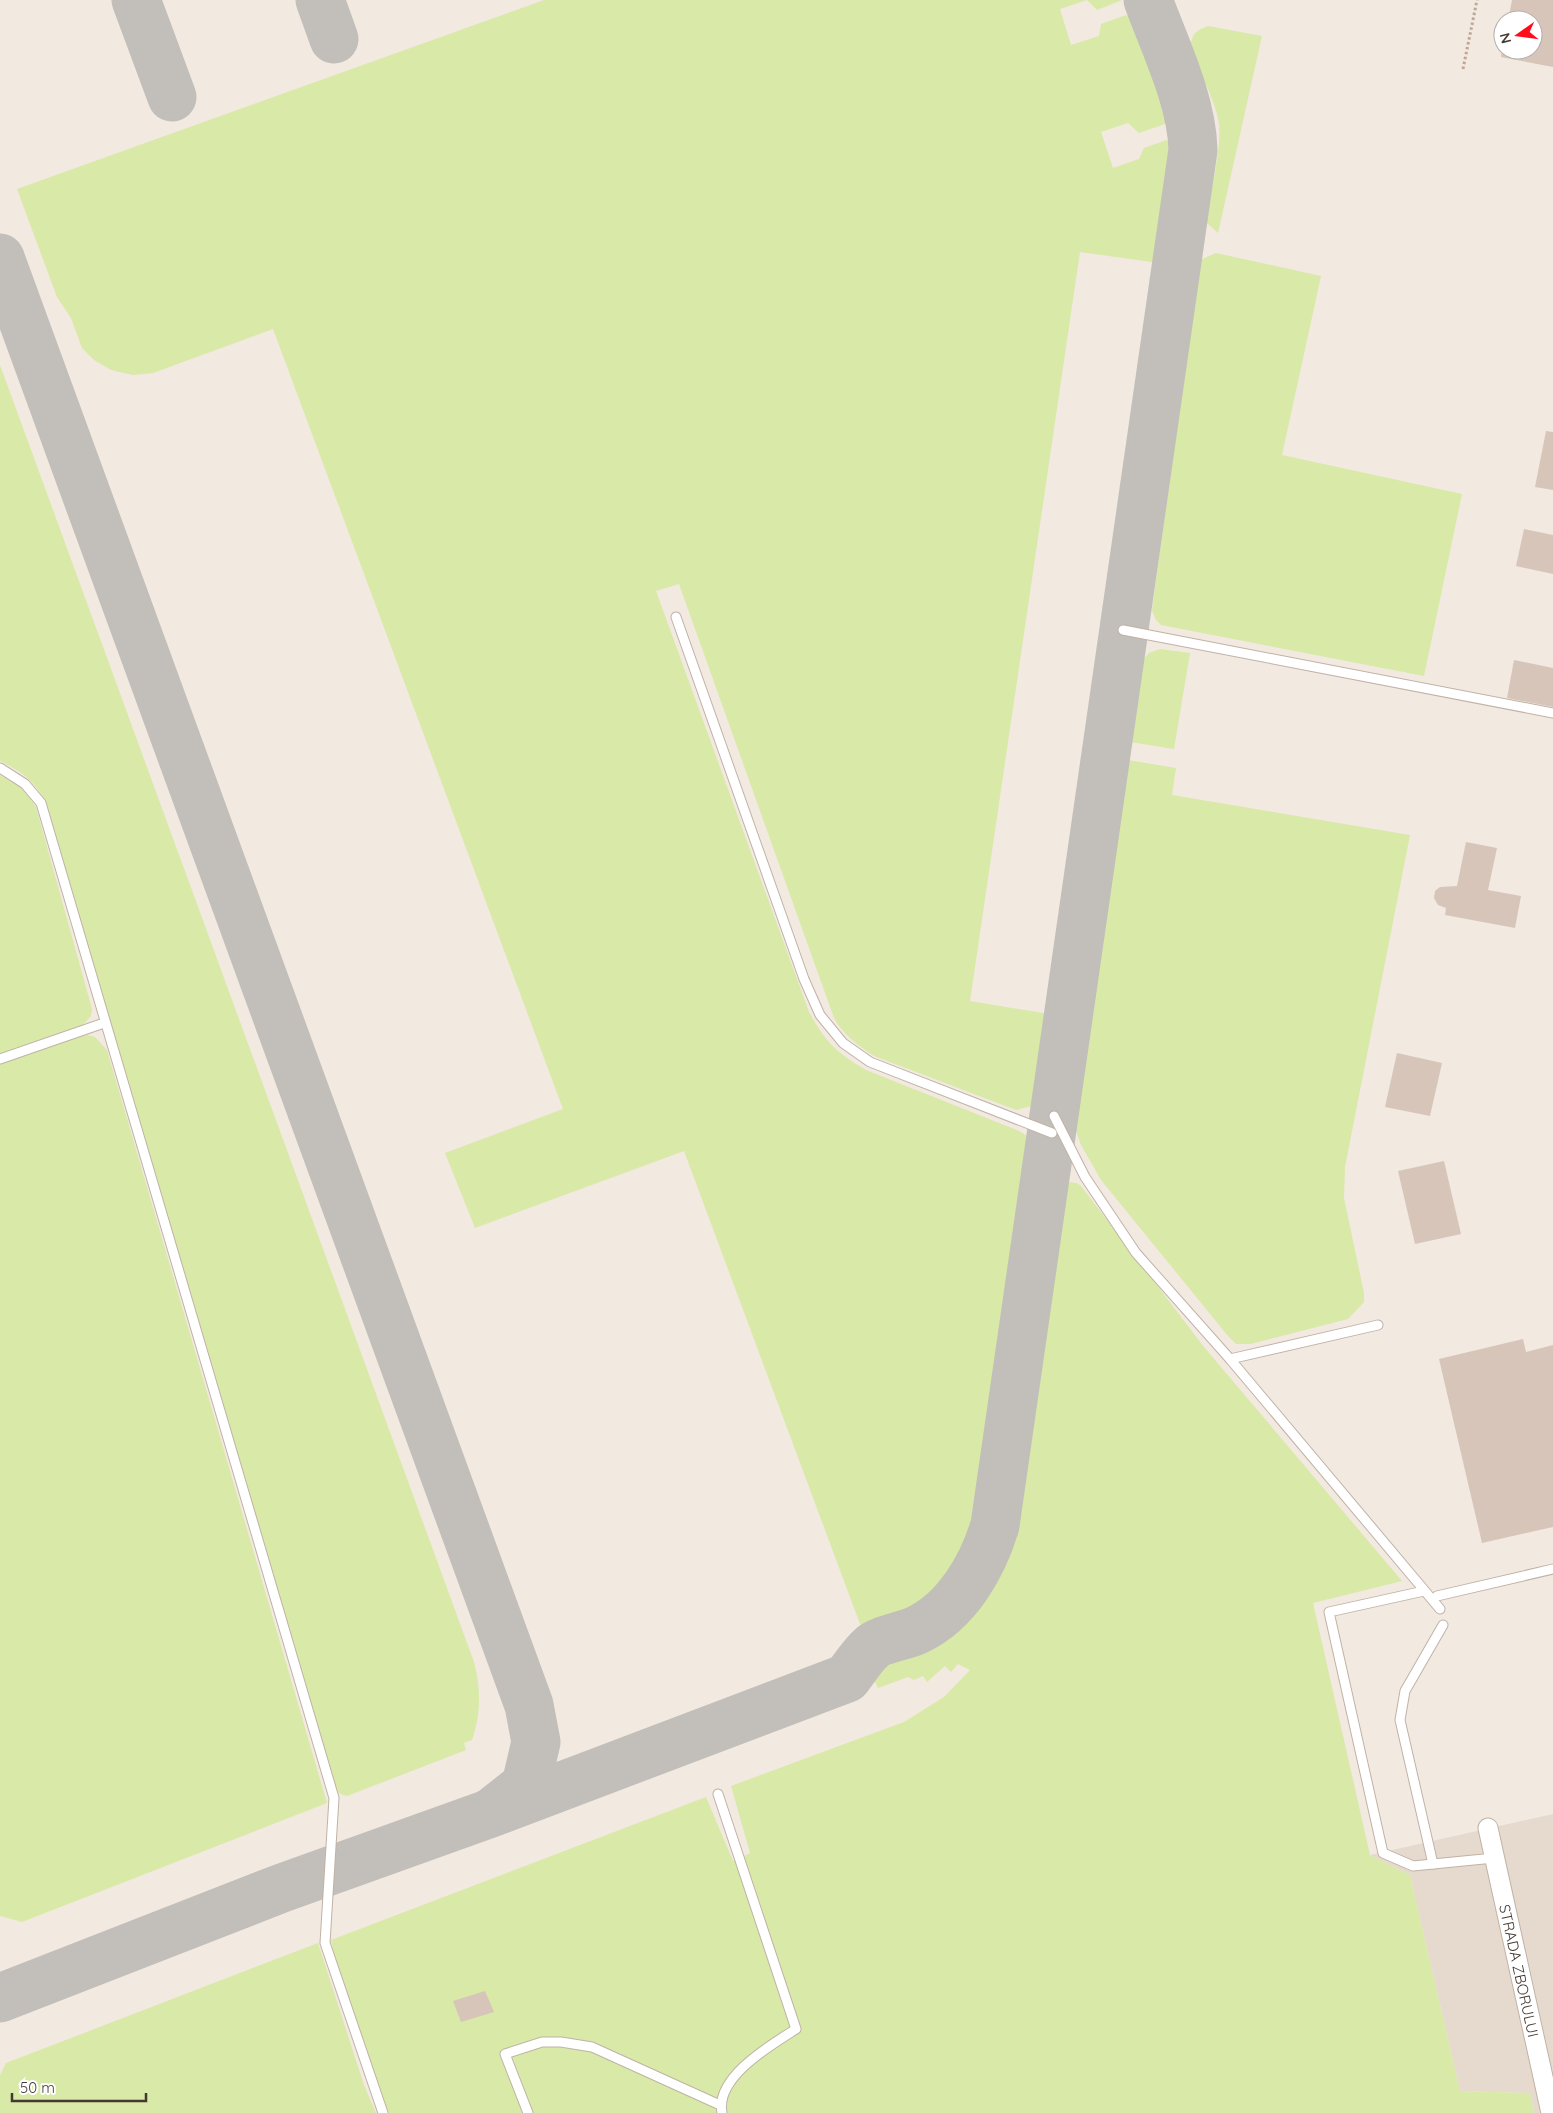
<svg xmlns="http://www.w3.org/2000/svg" width="1553" height="2113" viewBox="0 0 1553 2113" font-family="Quicksand,sans-serif">
	<style>
		.residential { fill: #e6dacf }
		.green { fill: #d9e9a7 }
		.lines { fill: none; stroke-linecap: round; stroke-linejoin: round }
		.taxiway { stroke: #c2beba; stroke-width: 49 }
		.building { fill: #d7c5b9 }
		.service-casing { stroke: #c0b2a7; stroke-width: 11 }
		.minor-casing { stroke: #c0b2a7; stroke-width: 21 }
		.path { stroke: #c0a794; stroke-width: 3; stroke-dasharray: 2.5 2.5; stroke-linecap: butt }
		.service { stroke: #fff; stroke-width: 9 }
		.minor { stroke: #fff; stroke-width: 19 }
		.labels { text-anchor: middle; dominant-baseline: central; stroke-width: 4; stroke-linejoin: round; paint-order: stroke }
		.street-label { font-size: 15px; fill: #433932; stroke: #fff }
	</style>
	<rect width="100%" height="100%" fill="#f2e9e1"/>
	<!-- residential -->
	<path class="residential" d="M1553,1814V2113H1534L1530,2093L1460,2091L1410,1875L1370,1855Z"/>
	<!-- green -->
	<g class="green">
		<path d="M544,0H1122L1097,10L1087,0L1060,9L1071,45L1099,36L1101,24L1126,15L1133,18L1170,120L1165,124L1139,133L1128,123L1101,132L1113,168L1139,159L1144,148L1167,140L1174,147L1159,263L1080,252L970,1001L1049,1014L1036,1105L1016,1110L874,1056C858,1045 843,1035 834,1018L679,584L656,591L809,1012C826,1043 836,1052 866,1070L1019,1131L1032,1139L1007,1311L1018,1313L987,1520C982,1538 977,1555 967,1571C949,1597 908,1638 873,1632C869,1631 864,1627 860,1624L684,1151L475,1228L445,1153L563,1109L273,329L153,373L133,375L111,370L94,360L82,348L71,318L57,297L17,189Z"/>
		<path d="M1208,26L1262,36L1218,233L1206,222C1210,196 1222,147 1219,123C1214,95 1197,71 1191,43C1193,32 1198,30 1208,26Z"/>
		<path d="M1216,253L1321,276L1282,455L1462,494L1424,676L1161,625L1156,620L1152,610L1200,260Z"/>
		<path d="M0,365L474,1662C481,1690 481,1713 472,1740L464,1743L466,1750L347,1796L340,1794L337,1791L46,802C32,779 24,773 0,761Z"/>
		<path d="M1160,649L1190,653L1174,749L1130,742L1142,661L1149,653Z"/>
		<path d="M1128,760L1176,768L1172,795L1410,835L1345,1167L1344,1198L1364,1293V1302L1348,1319L1251,1344H1236L1228,1336L1101,1180L1081,1145L1074,1125Z"/>
		<path d="M0,775L24,789L36,807L92,1009L91,1016L82,1026L0,1054Z"/>
		<path d="M88,1035L95,1037L107,1050L327,1803L22,1922L0,1916V1064L78,1036Z"/>
		<path d="M1068,1182L1077,1183L1081,1186L1204,1347L1402,1581L1313,1603L1370,1855L1410,1875L1460,2091L1530,2093L1534,2113H388L337,1967L331,1940L706,1797L733,1861L750,1853L731,1786L904,1722L944,1697L970,1670L958,1664L951,1672L945,1666L927,1682L923,1676L914,1680L908,1677L878,1688C874,1679 867,1667 874,1660C884,1647 905,1645 918,1638C962,1615 987,1575 1003,1529L1034,1315H1045L1063,1185Z"/>
		<path d="M318,1943L364,2085L376,2113H0V2075L6,2063Z"/>
	</g>
	<g class="lines">
		<!-- taxiway -->
		<g class="taxiway">
			<path d="M136,0L172,97"/>
			<path d="M320,0L334,39"/>
			<path d="M0,258L529,1705L536,1742L526,1785L492,1812"/>
			<path d="M0,1998L282,1888L491,1813L847,1678C854,1669 862,1656 871,1648C880,1639 905,1636 917,1630C957,1611 983,1566 995,1525L1193,150C1192,101 1165,46 1148,0"/>
		</g>
	</g>
	<!-- building -->
	<g class="building">
		<path d="M1512,0H1553V67L1501,57L1502,50H1533V20L1509,16Z"/>
		<path d="M1546,431L1553,432V490L1535,487Z"/>
		<path d="M1524,529L1553,535V574L1516,566Z"/>
		<path d="M1514,660L1553,668V707L1507,698Z"/>
		<path d="M1466,842L1497,848L1488,890L1521,896L1515,928L1445,915L1446,908L1438,905L1434,898L1435,891L1440,887L1457,886Z"/>
		<path d="M1397,1053L1442,1063L1430,1116L1385,1107Z"/>
		<path d="M1444,1161L1461,1234L1415,1244L1398,1171Z"/>
		<path d="M1523,1339L1526,1352L1553,1345V1527L1482,1543L1439,1359Z"/>
		<path d="M485,1991L494,2012L461,2022L453,2001Z"/>
	</g>
	<g class="lines">
		<!-- service casing -->
		<g class="service-casing">
			<g id="service">
				<path d="M676,617L804,979L820,1015L843,1043L870,1062L1052,1133"/>
				<path d="M1123,630L1553,713"/>
				<path d="M0,768L25,784L41,803L334,1798L325,1943L383,2113"/>
				<path d="M0,1059L104,1023"/>
				<path d="M1054,1116L1085,1177L1136,1253L1230,1359L1440,1609"/>
				<path d="M1230,1359L1378,1325"/>
				<path d="M1424,1591L1329,1612L1383,1853L1413,1866L1433,1864"/>
				<path d="M1437,1596L1553,1569"/>
				<path d="M1443,1625L1405,1691L1400,1720L1433,1864L1494,1858"/>
				<path d="M718,1794L796,2029C771,2045 715,2077 722,2113"/>
				<path d="M528,2113L505,2054L542,2042H561L592,2047L720,2105"/>
			</g>
		</g>
		<!-- minor casing -->
		<g class="minor-casing">
			<g id="minor">
				<path id="s1" d="M1488,1828L1551,2113"/>
			</g>
		</g>
		<!-- path -->
		<path class="path" d="M1463,69L1477,0"/>
		<!-- service -->
		<use href="#service" class="service"/>
		<!-- minor -->
		<use href="#minor" class="minor"/>
	</g>
	<g class="labels">
		<!-- street labels -->
		<g class="street-label">
			<text stroke="none"><textPath href="#s1" startOffset="146">STRADA ZBORULUI</textPath></text>
		</g>
	</g>
	<!-- north arrow -->
	<g transform="translate(1518 35) rotate(256)"><circle r="24" fill="#ffffff" stroke="#b4b0ad"/>
	<path d="M0-4L9 19L0 12L-9 19Z" fill="#ff0b1b"/>
	<text y="-8" font-size="14" font-weight="bold" text-anchor="middle" fill="#433932">N</text>
	</g>
	<!-- scale -->
	<path d="M12 2093v8h134v-8" fill="none" stroke="#433932" stroke-width="2.5"/>
	<text x="20" y="2093" font-size="15" fill="#433932" stroke="#ffffff" stroke-width="4" paint-order="stroke">50 m</text>
</svg>
